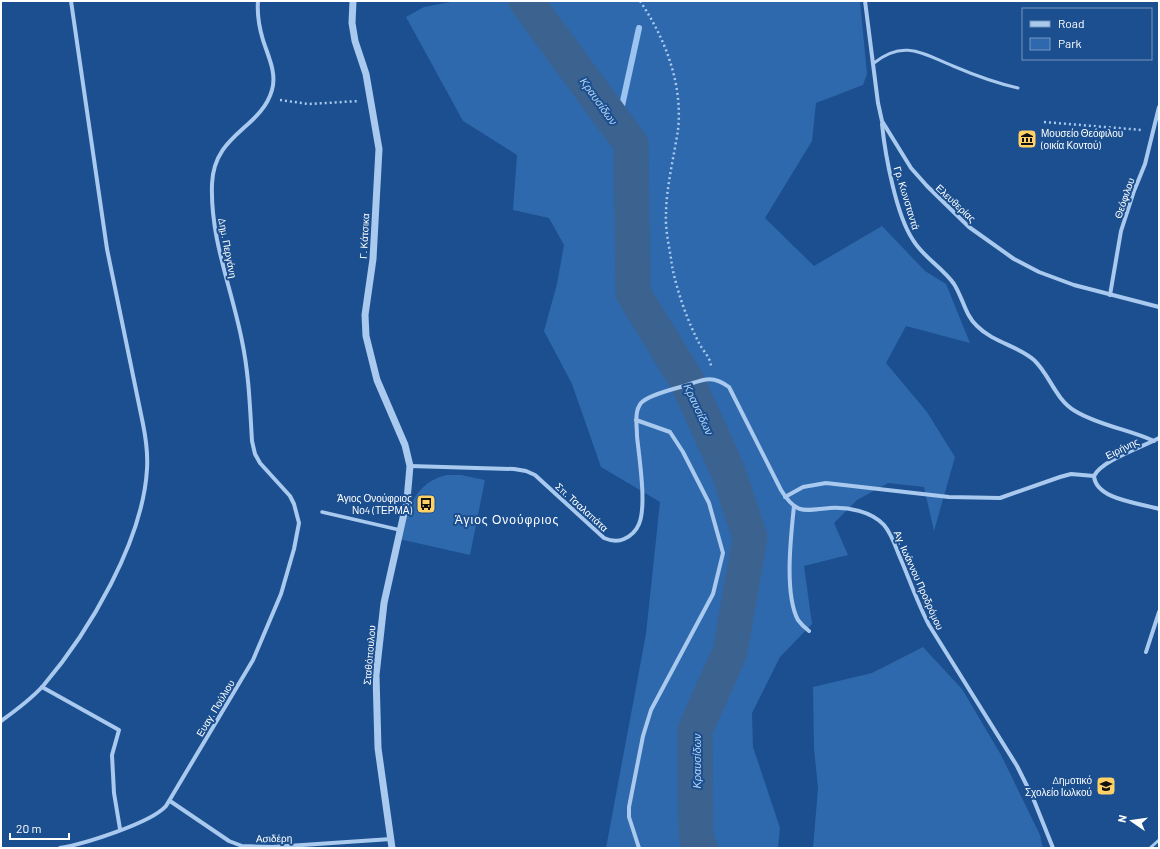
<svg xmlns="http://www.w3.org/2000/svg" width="1160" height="849" viewBox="0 0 1160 849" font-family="Barlow,sans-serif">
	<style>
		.green { fill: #2e69ad }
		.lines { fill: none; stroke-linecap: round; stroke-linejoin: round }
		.stream { stroke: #9cc4f0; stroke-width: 6 }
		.river { stroke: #3c6290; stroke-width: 35 }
		.path { stroke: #a9c9ee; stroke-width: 2.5; stroke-dasharray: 2 3; stroke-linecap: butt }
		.service { stroke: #a9c9ee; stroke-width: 3 }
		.pedestrian { stroke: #a9c9ee; stroke-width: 3.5 }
		.minor { stroke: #a9c9ee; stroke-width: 4 }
		.tertiary { stroke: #a9c9ee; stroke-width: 7 }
		.labels { text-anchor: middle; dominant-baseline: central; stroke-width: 4; stroke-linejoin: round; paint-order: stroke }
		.poi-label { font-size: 10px; fill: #fff; stroke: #1b4f8f; text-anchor: end }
		.street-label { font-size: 10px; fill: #fff; stroke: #1b4f8f }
		.water-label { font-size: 11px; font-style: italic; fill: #b5d3f5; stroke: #1b4f8f }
		.quarter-label { font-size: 12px; letter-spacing: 1px; fill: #fff; stroke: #1b4f8f }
	</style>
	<rect width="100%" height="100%" fill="#1b4f8f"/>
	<!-- green -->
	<g class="green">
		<path d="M456,1H860L867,74L863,85L816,103L812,141L765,218L814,266L882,226L925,271L946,284L970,343L906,326L886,363L927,412L955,457L934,531L924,487L888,483L857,500L834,523L848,555L804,566L812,624L780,657L752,713L753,747L780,828L778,848H606L646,634L660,502L601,467L572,384L544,331L557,284L564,245L549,218L513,210L517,155L463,121L406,17L424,7Z"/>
		<path d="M447,475H461L485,480L470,555L399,539C408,511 414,482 447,475Z"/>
		<path d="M923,647L962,689L1001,755L1040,835L1043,848H813L818,788L814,749L813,687L872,673Z"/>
	</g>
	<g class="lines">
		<!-- stream -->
		<path class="stream" d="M618,124L639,28"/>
		<!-- river -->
		<path class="river" d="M526,1L631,144L633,293L687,381L728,471L750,537L730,652L695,730L696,836L700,848"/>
		<!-- path -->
		<g class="path">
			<path d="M640,1C665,38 683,84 678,130C674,156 666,189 666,214C665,231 670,249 672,266C677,291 687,320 699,343C703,351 711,358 711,367"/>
			<path d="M280,100L309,104L359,101"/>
			<path d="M1044,122L1142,130"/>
		</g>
		<!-- service -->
		<g class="service">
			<path d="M874,63C904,39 923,54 953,66C974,75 996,83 1018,88"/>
			<path d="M1150,848L1159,840"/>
		</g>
		<!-- pedestrian -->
		<path class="pedestrian" d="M322,512L400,530"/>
		<!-- minor -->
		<g class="minor">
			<path d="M865,1L878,103L882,121L911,168L927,186L969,227L1014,259L1039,272L1074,285L1159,307"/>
			<path d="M882,124C885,154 896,215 913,240C923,257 943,268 954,284C963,298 965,315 977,326C994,343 1017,345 1034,360C1050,375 1055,399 1075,411C1100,426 1128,429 1154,441"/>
			<path d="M1110,295L1121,231L1134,191L1145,164L1159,107"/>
			<path d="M636,420L670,432L683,452L709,503L723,553L713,594L651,710L643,736L629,807V817L639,848"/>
			<path d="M410,466L514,469L526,471L535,475L604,538C611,541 617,542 624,539C631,536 636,531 639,524C647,505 639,457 637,436C637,425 634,412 641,403C648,395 673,389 684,386C703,380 711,374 729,387L781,490C797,516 805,510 830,508C848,507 871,511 884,525C891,533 895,545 899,555C909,578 917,602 929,625L1017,766L1033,798L1053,848"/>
			<path d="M1094,476C1096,500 1140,503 1159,509"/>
			<path d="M1094,476C1102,460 1143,447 1159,438"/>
			<path d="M785,497L803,487L826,483L949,497L1000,498L1060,477L1071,474L1094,476"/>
			<path d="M794,506C791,535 784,594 798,620C801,624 805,628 809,631"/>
			<path d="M1146,652L1159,612"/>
			<path d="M42,687L119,730L112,755L114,793L120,829"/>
			<path d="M1,721C15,711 31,699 43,686C89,632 143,541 147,469C148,454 146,439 143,424L107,249L71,1"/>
			<path d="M170,801L229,841L242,846L273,847L391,839"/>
			<path d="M60,848C84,844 151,823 166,806L253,660L281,594L294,549L299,523L294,504L290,496L260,463L255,454L252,441C250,408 249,374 242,341C232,289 210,239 212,184C214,133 261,129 272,90C277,73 268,56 263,40C259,27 257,14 258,1"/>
		</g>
		<!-- tertiary -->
		<path class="tertiary" d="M353,1L352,23L355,41L366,74L379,149L373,259L365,315L366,336L377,380L405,445L410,466L407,500L384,603L376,675L378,748L392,848"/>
	</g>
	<!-- icons -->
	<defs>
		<g id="museum-square" transform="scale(1)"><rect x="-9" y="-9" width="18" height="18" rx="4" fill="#ffd166" stroke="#1b4f8f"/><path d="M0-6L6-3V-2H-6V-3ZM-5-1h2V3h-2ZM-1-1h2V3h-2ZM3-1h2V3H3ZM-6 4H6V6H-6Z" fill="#111"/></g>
		<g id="bus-square" transform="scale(1)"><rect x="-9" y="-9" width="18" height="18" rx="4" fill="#ffd166" stroke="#1b4f8f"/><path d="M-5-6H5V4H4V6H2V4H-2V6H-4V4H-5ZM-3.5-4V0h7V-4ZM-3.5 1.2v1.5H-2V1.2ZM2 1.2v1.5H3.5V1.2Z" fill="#111"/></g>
		<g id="school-square" transform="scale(1)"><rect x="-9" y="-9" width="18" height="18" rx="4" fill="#ffd166" stroke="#1b4f8f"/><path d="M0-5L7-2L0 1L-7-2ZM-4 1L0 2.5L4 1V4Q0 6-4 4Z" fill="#111"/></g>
	</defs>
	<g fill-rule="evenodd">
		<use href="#museum-square" x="1027" y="139"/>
		<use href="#bus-square" x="426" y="504"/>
		<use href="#school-square" x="1106" y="786"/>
	</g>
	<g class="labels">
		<!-- poi labels -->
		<g class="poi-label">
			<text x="1041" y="133" text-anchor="start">Μουσείο Θεόφιλου<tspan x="1041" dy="12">(οικία Κοντού)</tspan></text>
			<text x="412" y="498">Άγιος Ονούφριος<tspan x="412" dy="12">Νο4 (ΤΕΡΜΑ)</tspan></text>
			<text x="1092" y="780">Δημοτικό<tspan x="1092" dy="12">Σχολείο Ιωλκού</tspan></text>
		</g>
		<!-- street labels -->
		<g class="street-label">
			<text transform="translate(907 198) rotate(73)">Γρ. Κωνσταντά</text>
			<text transform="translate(1124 198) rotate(-71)">Θεόφιλου</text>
			<text transform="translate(956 203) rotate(43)">Ελευθερίας</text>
			<text transform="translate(364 236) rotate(-87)">Γ. Κάτσικα</text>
			<text transform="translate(228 248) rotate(79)">Δημ. Περγάνη</text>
			<text transform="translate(1122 448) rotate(-26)">Ειρήνης</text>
			<text transform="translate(582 507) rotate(42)">Σπ. Τσαλαπάτα</text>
			<text transform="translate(919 580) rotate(66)">Αγ. Ιωάννου Προδρόμου</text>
			<text transform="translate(369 655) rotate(-85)">Σταθόπουλου</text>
			<text transform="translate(215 708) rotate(-59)">Ευαγ. Πούλιου</text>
			<text transform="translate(274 838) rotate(-1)">Ασιδέρη</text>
		</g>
		<!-- water labels -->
		<g class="water-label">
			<text transform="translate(599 101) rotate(54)">Κραυσίδων</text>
			<text transform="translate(699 409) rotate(65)">Κραυσίδων</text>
			<text transform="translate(696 761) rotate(-90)">Κραυσίδων</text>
		</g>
		<!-- quarter labels -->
		<g class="quarter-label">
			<text x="507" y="519">Άγιος Ονούφριος</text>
		</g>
	</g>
	<!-- border -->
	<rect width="1160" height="849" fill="none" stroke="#ffffff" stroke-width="4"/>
	<!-- legend -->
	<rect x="1022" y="8" width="130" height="52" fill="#1b4f8f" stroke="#7695bc"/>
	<rect x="1030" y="21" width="20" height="6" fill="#a9c9ee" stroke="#7695bc"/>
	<text x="1058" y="28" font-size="12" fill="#ffffff">Road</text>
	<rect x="1030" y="38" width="20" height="12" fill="#2e69ad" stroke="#7695bc"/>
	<text x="1058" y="48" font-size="12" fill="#ffffff">Park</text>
	<!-- north arrow -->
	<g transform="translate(1132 821) rotate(283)" stroke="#1b4f8f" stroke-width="3" paint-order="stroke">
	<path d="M0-3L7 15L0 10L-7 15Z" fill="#ffffff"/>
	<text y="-6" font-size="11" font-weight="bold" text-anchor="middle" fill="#ffffff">N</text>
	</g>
	<!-- scale -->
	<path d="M10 833v6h59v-6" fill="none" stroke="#ffffff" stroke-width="2"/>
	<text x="16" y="833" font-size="12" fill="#ffffff" stroke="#1b4f8f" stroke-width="3" paint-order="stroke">20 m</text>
</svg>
